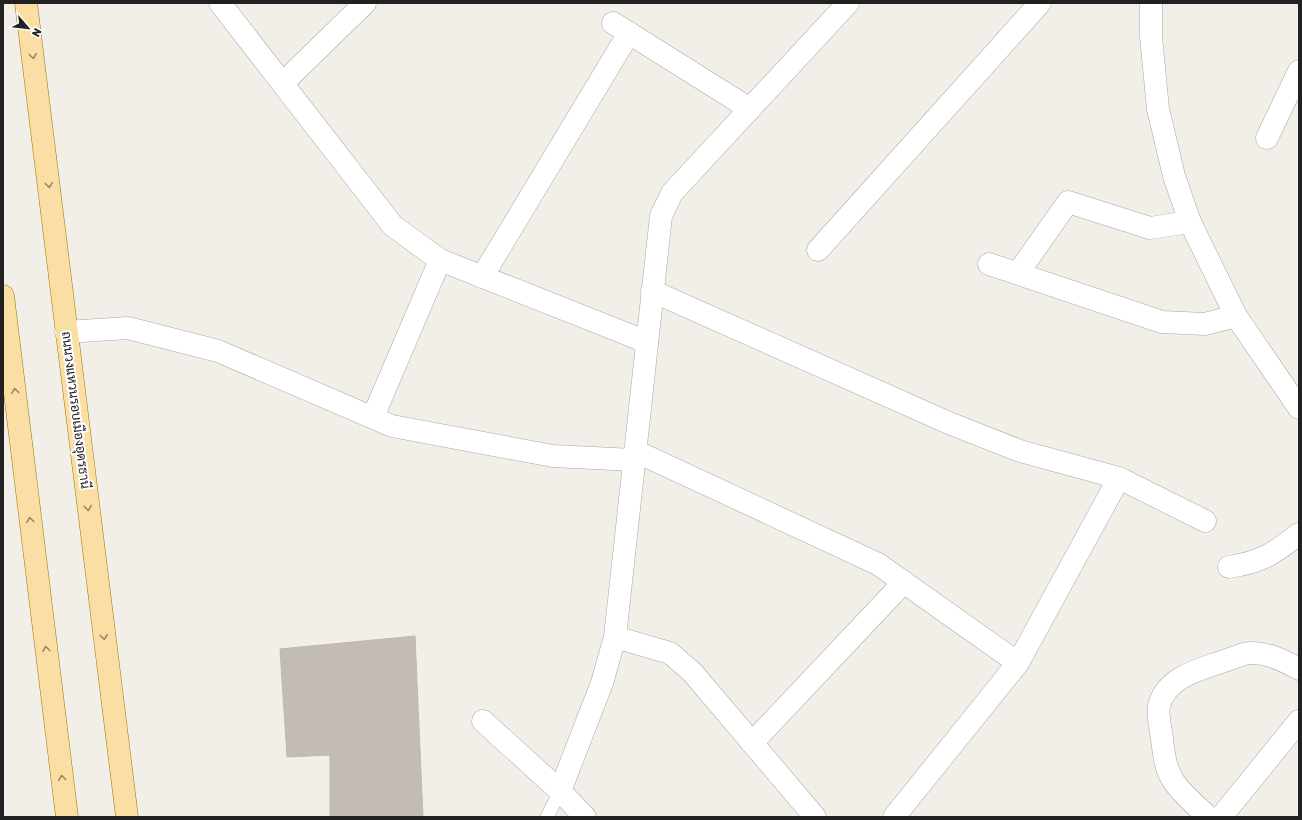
<svg xmlns="http://www.w3.org/2000/svg" width="1302" height="820" viewBox="0 0 1302 820" font-family="Rubik,Sarabun,sans-serif">
	<style>
		.building { fill: #c2bcb4; stroke: #c3b8aa }
		.lines { fill: none; stroke-linecap: round; stroke-linejoin: round }
		.service-casing { stroke: #a8a8a8; stroke-width: 14 }
		.minor-casing { stroke: #a8a8a8; stroke-width: 23 }
		.primary-casing { stroke: #9a7904; stroke-width: 23 }
		.service { stroke: #fff; stroke-width: 13 }
		.minor { stroke: #fff; stroke-width: 22 }
		.primary { stroke: #fadea4; stroke-width: 22 }
		.oneway { stroke: #988969 }
		.labels { text-anchor: middle; dominant-baseline: central; stroke-width: 4; stroke-linejoin: round; paint-order: stroke }
		.street-label { font-size: 13px; fill: #212121; stroke: #fff }
	</style>
	<rect width="100%" height="100%" fill="#f1efe8"/>
	<!-- building -->
	<path class="building" d="M415,636L423,817H330V755L287,757L280,649Z"/>
	<g class="lines">
		<!-- service casing -->
		<g class="service-casing">
			<path id="service" d="M547,817L560,791"/>
		</g>
		<!-- minor casing -->
		<g class="minor-casing">
			<g id="minor">
				<path d="M220,3L393,226L440,260L647,342"/>
				<path d="M1151,3V37L1158,109L1174,176L1190,222L1236,316L1299,408"/>
				<path d="M613,23L750,109"/>
				<path d="M283,83L365,3"/>
				<path d="M1267,138L1299,71"/>
				<path d="M818,250L1040,3"/>
				<path d="M989,264L1162,322L1205,324L1236,316"/>
				<path d="M1018,273L1068,202L1150,228L1190,222"/>
				<path d="M482,277L629,33"/>
				<path d="M652,291L949,423L1020,451L1119,478L1205,521"/>
				<path d="M66,332L128,328L218,351L392,426L553,456L634,460"/>
				<path d="M373,417L440,260"/>
				<path d="M635,451L878,564L1018,663"/>
				<path d="M1229,567C1262,562 1273,554 1299,534"/>
				<path d="M615,637L670,653L692,672L815,817"/>
				<path d="M483,721L560,791L585,817"/>
				<path d="M752,743L904,582"/>
				<path d="M560,791L602,683L615,637L661,216L672,193L848,3"/>
				<path d="M894,817L1018,663L1119,478"/>
				<path d="M1208,817C1198,807 1182,794 1174,782C1165,769 1164,754 1162,739C1161,729 1157,716 1159,706C1165,680 1194,671 1215,664C1225,661 1235,657 1244,654C1263,650 1283,660 1299,669"/>
				<path d="M1221,817L1299,721"/>
			</g>
		</g>
		<!-- primary casing -->
		<g class="primary-casing">
			<g id="primary">
				<path d="M26,3L127,817"/>
				<path d="M3,296L67,817"/>
			</g>
		</g>
		<!-- service -->
		<use href="#service" class="service"/>
		<!-- minor -->
		<use href="#minor" class="minor"/>
		<!-- primary -->
		<use href="#primary" class="primary"/>
	</g>
	<!-- one-way arrows -->
	<defs><path id="oneway-chevron" d="M-2-3.5L2.5 0L-2 3.5" fill="none" stroke-width="1.6" stroke-linecap="round" stroke-linejoin="round"/></defs>
	<g class="oneway">
		<use href="#oneway-chevron" transform="translate(33 56) rotate(83)"/>
		<use href="#oneway-chevron" transform="translate(49 185) rotate(83)"/>
		<use href="#oneway-chevron" transform="translate(15 391) rotate(-97)"/>
		<use href="#oneway-chevron" transform="translate(88 508) rotate(83)"/>
		<use href="#oneway-chevron" transform="translate(30 520) rotate(-97)"/>
		<use href="#oneway-chevron" transform="translate(104 637) rotate(83)"/>
		<use href="#oneway-chevron" transform="translate(46 649) rotate(-97)"/>
		<use href="#oneway-chevron" transform="translate(62 778) rotate(-97)"/>
	</g>
	<g class="labels">
		<!-- street labels -->
		<g class="street-label">
			<text transform="translate(76 410) rotate(83)">ถนนวงแหวนรอบเมืองอุดรธานี</text>
		</g>
	</g>
	<!-- border -->
	<rect width="1302" height="820" fill="none" stroke="#212121" stroke-width="8"/>
	<!-- north arrow -->
	<g transform="translate(28 28) rotate(118)" stroke="#ffffff" stroke-width="3" paint-order="stroke">
	<path d="M0-3L7 15L0 10L-7 15Z" fill="#212121"/>
	<text y="-6" font-size="11" font-weight="bold" text-anchor="middle" fill="#212121">N</text>
	</g>
</svg>
